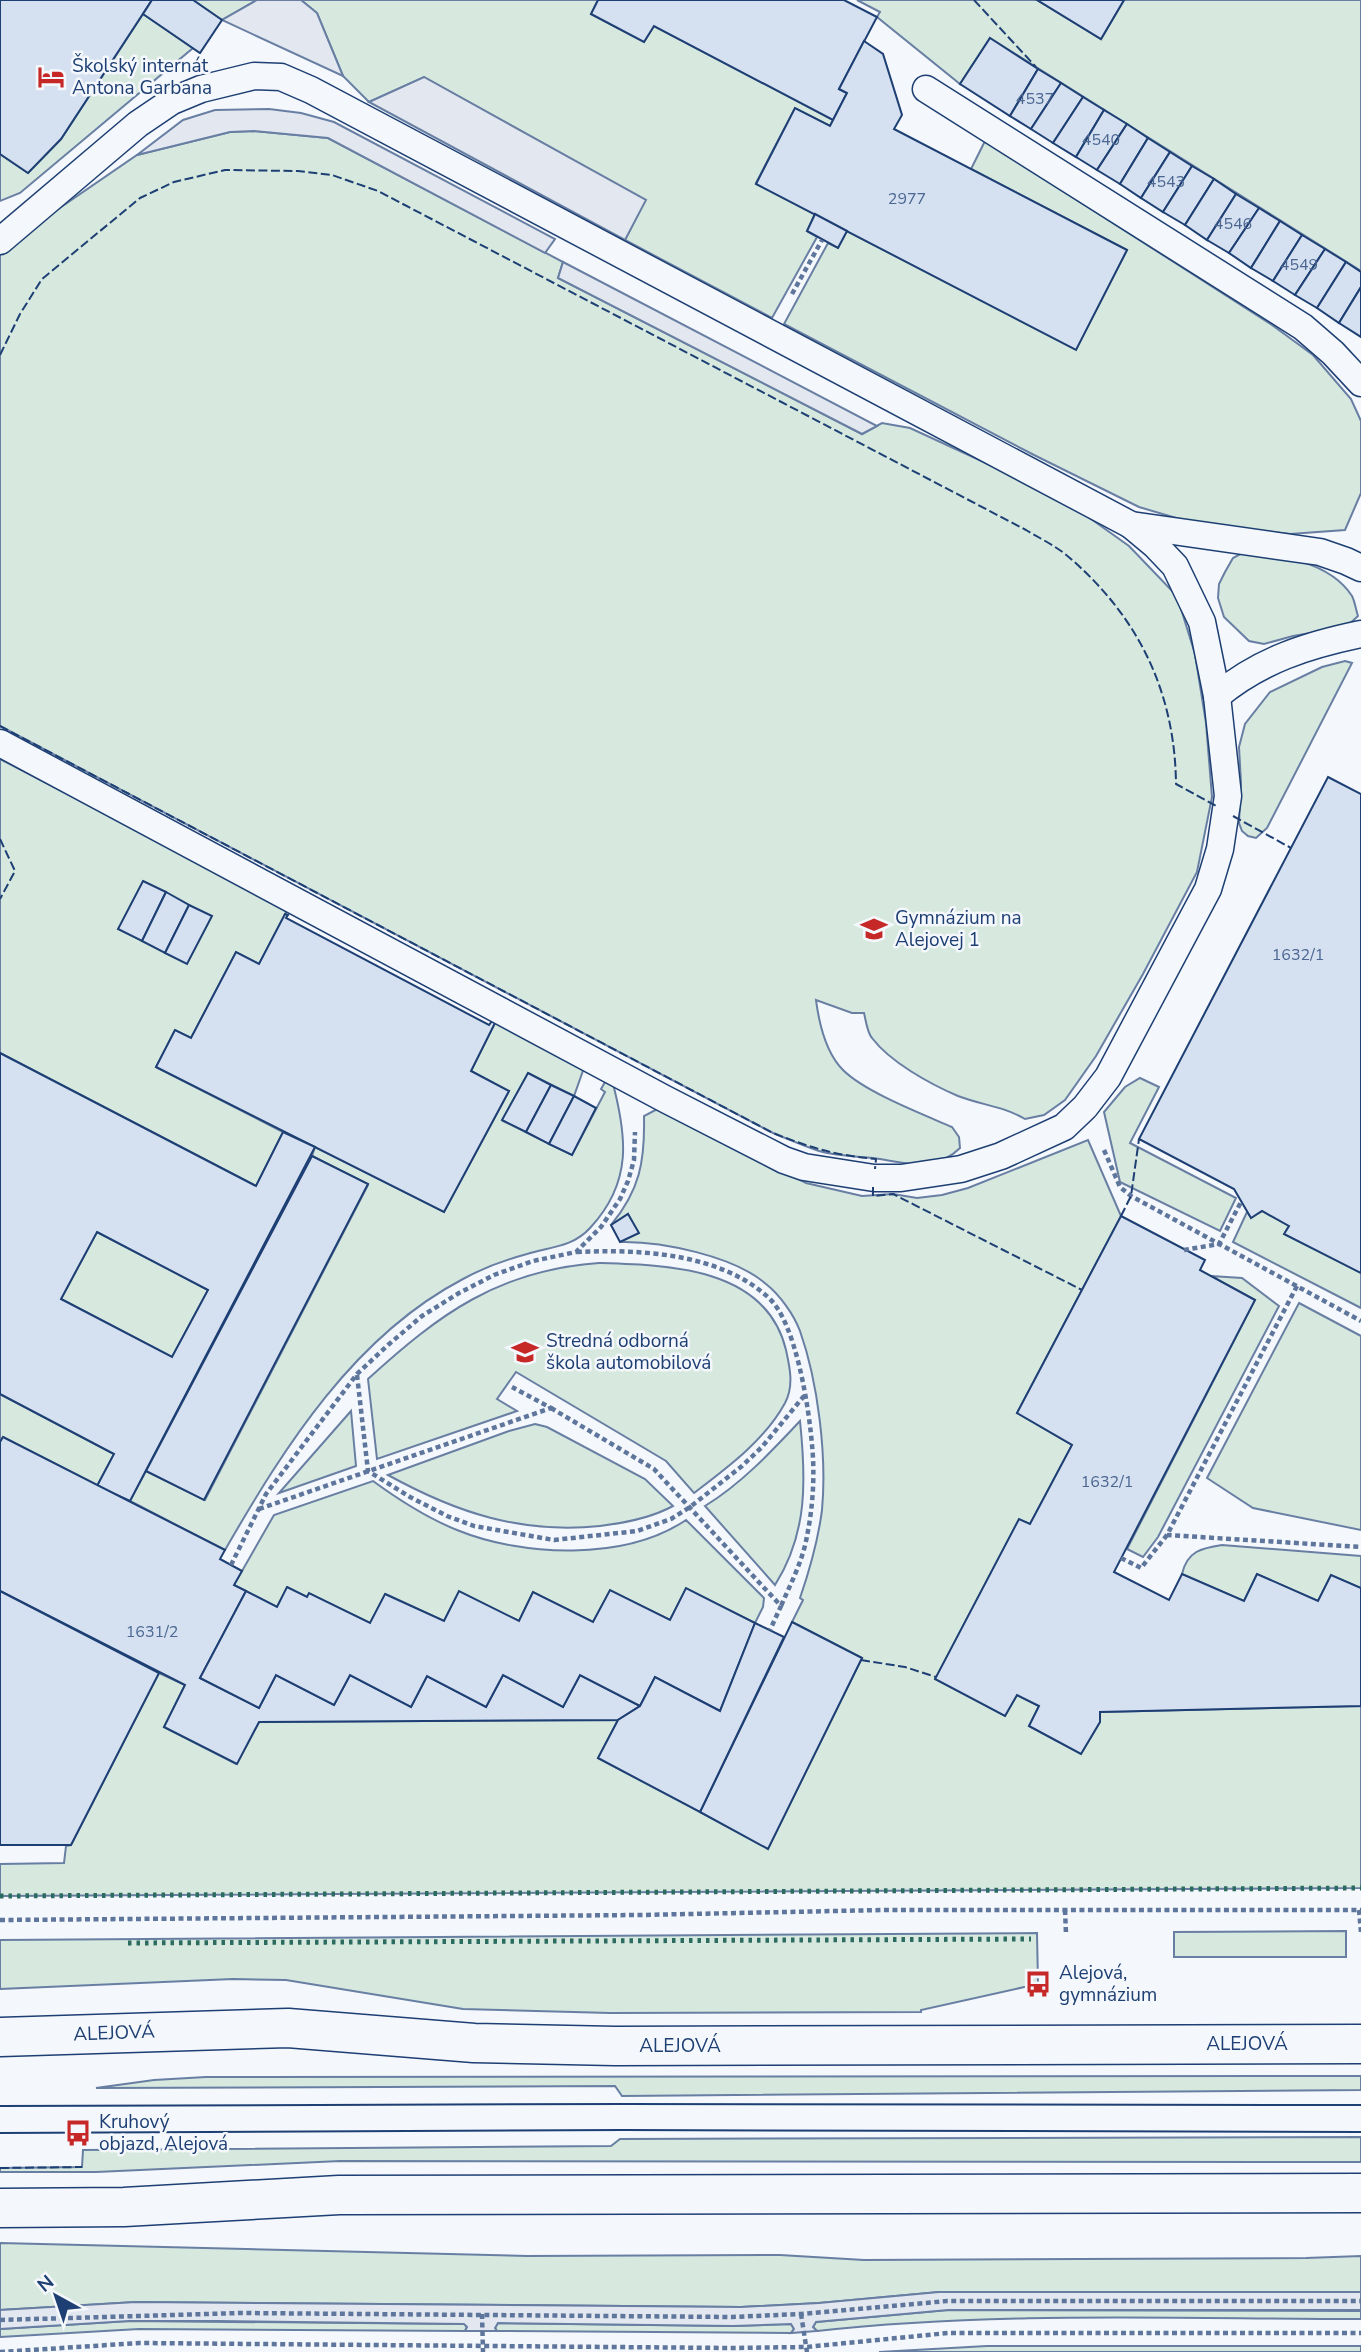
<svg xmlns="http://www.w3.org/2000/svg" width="1361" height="2352" viewBox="0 0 1361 2352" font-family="'Nunito Sans',sans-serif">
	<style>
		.green { fill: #d7e8df; stroke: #687fa3; stroke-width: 2 }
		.parking { fill: #e3e8f0; stroke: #687fa3; stroke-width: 2 }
		.building { fill: #d5e0f0; stroke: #1d3f73; stroke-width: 2; fill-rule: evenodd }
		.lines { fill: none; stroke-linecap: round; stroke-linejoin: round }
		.service-casing { stroke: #1d3f73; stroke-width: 29 }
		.tertiary-casing { stroke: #1d3f73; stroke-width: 41 }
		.path { stroke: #5e769c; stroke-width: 4.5; stroke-dasharray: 5 3.5; stroke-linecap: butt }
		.service { stroke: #f4f7fb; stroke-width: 26 }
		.tertiary { stroke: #f4f7fb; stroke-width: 38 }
		.tram { stroke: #1d3f73; stroke-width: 2 }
		.hedge { stroke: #2c6c60; stroke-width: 5; stroke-dasharray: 3.5 5; stroke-linecap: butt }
		.fence { stroke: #1d3f73; stroke-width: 2; stroke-dasharray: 9 3.5; stroke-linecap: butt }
		.labels { text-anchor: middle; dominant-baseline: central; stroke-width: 5; stroke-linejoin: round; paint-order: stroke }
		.number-label { font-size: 16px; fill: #4b6792 }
		.poi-label { font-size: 19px; fill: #1d3f73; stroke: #f4f7fb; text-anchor: start }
		.street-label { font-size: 19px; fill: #1d3f73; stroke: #f4f7fb }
	</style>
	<rect width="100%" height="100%" fill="#f4f7fb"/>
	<!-- green -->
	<g class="green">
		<path d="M193,0H257L222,20Z"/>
		<path d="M301,0H598L591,14L644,42L654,26L833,120L830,126L795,108L756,183L815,214L807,231L817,237L772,318L625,240L645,200L424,77L369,102L343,76L317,13Z"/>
		<path d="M857,0H1037L1101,39L1124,0H1361V271L990,38L960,84L877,17L880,12Z"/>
		<path d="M143,14L193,48L20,193L0,201V154L28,173L61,139Z"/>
		<path d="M254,131L328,138L563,262L558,278L862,434L882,423L910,428L1029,483L1084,514L1129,546L1177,596L1195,654L1206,723L1212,797L1197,872L1143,974L1096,1056L1065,1100L1044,1115L1025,1119C1003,1106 981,1105 958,1096C930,1084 890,1062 872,1038C867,1032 866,1021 864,1013H852L816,1000C819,1023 825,1052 843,1070C865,1092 922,1114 952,1127L959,1137L960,1148C934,1174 904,1162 873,1158C854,1156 836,1156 819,1151C803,1146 788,1139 773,1133L0,726V249L137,155L230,132Z"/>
		<path d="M985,141L1272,325L1313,355L1351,399L1361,421V493L1345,530L1290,534L1193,523L1139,507L1034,455L784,324L828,243L838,248L847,231L1076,349L1127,250L971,169Z"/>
		<path d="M1244,552C1281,555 1330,562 1352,596C1355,602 1356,610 1358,616L1346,627L1293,636L1264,644L1249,641L1224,617L1218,598L1219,584L1225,572L1233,558Z"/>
		<path d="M1345,661L1352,663L1267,828L1256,838L1248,836L1242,831L1239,823L1241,783L1239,747L1245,724L1270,692L1322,667Z"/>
		<path d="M0,759L288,909L259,964L236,952L191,1038L175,1030L156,1067L283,1132L256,1186L0,1053Z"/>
		<path d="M497,1018L585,1065L574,1096L528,1073L503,1121L572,1155L605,1092L601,1089L608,1077L612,1080C627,1136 633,1182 590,1228C573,1247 550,1247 527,1254C505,1260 483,1268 463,1279C354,1336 285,1446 225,1550L130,1501L146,1471L205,1500L368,1185L312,1156L315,1147L444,1212L509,1091L471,1071Z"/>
		<path d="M1140,1078L1159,1087L1130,1143L1236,1198L1220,1231L1120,1182L1104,1112L1125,1087Z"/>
		<path d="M663,1106L806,1183L862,1196L893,1194L917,1198L942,1195L968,1188L1088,1140L1121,1216L1017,1413L1072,1445L1030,1524L1019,1520L936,1678L1005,1716L1017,1695L1039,1706L1029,1726L1081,1754L1100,1722V1712L1361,1706V1888L0,1896V1864L64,1863L66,1846L71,1845L159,1673L185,1685L164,1727L236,1764L259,1722L618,1720L598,1758L768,1848L862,1658L792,1622L803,1600L800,1598C810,1569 818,1541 822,1510C827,1456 818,1382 800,1331C794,1315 780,1295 766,1284C734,1256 661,1241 620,1242L638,1233L628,1214L611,1225C640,1190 645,1161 644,1116Z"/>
		<path d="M1262,1211L1289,1226L1285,1233L1361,1273V1308L1233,1242L1247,1212L1251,1217Z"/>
		<path d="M97,1232L208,1290L172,1357L61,1299Z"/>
		<path d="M599,1263C669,1265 766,1267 786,1350C790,1368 794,1386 785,1403C765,1440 727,1468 694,1493L666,1461L516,1372L497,1399L517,1411L377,1459L368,1379C439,1314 499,1270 599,1263Z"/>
		<path d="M1211,1276L1242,1278L1279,1306L1158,1537L1143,1557L1127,1549L1255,1300Z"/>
		<path d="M1299,1303L1361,1336V1530L1253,1508L1207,1478Z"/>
		<path d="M0,1394L114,1454L97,1486L3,1437L0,1442Z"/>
		<path d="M351,1411L356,1466L279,1493Z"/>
		<path d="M800,1421C806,1479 808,1533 775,1585L705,1506C741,1484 771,1452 800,1421Z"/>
		<path d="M535,1424L547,1427L645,1479L673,1506C651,1518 625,1523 600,1526C521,1534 457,1513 388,1475L509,1431Z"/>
		<path d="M373,1481C399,1500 427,1518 457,1530C523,1557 625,1561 686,1520L764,1598L763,1607L755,1623L686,1589L670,1620L610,1591L593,1622L533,1592L519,1621L459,1592L444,1621L386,1594L370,1623L310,1594L307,1597L287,1588L277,1607L234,1585L274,1515Z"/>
		<path d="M1222,1545L1361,1556V1588L1331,1575L1318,1601L1257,1574L1244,1601L1182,1574C1187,1551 1202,1548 1222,1545Z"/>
		<path d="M1346,1931V1957H1174V1932Z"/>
		<path d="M1037,1933L1038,1984L921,2010V2012L610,2013L463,2009L286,1980L233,1979L0,1989V1940Z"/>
		<path d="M1361,2076V2090L622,2096L615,2086L96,2088L154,2080L206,2077Z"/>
		<path d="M1361,2137V2162L340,2161L96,2172H0V2168L82,2167L83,2150L611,2146L620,2139Z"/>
		<path d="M0,2243L527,2256L780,2255L864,2260L1306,2258L1361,2256V2292H939L819,2303L741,2307L136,2302L0,2310Z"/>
		<path d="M948,2310L1361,2311V2319C1180,2319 997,2311 817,2331L813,2327L816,2322Z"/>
		<path d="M129,2321L464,2324L467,2326L465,2331L139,2329L0,2337V2329Z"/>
		<path d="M498,2323L733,2326L791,2324L794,2329L791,2333L497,2331L495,2328Z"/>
		<path d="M987,2346H1361V2352H879Z"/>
	</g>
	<!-- parking -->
	<g class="parking">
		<path d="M257,0H301L317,13L343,76L222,20Z"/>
		<path d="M424,77L646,200L625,240L369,102Z"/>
		<path d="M269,109L301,113L334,122L555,239L545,253L328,138L254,131L230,132L137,155L183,120L215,110Z"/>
		<path d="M563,262L877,426L862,434L558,278Z"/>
		<path d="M939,2292H1361V2310H948L816,2322L813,2327L817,2331L791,2333L794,2329L791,2324L733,2326L498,2323L495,2328L497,2331H465L467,2327L464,2324L218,2321H129L0,2329V2310L136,2302L741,2307L819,2303Z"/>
	</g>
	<!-- building -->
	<g class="building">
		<path d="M0,0H152L61,139L28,173L0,154Z"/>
		<path d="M152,0H193L222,20L200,53L143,14Z"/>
		<path d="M598,0H844L877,17L839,89L847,93L833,120L654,26L644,42L591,14Z"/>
		<path d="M1037,0H1124L1101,39Z"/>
		<path d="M990,38L1038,69L1010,116L960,84Z"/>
		<path d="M864,41L883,54L902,115L894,129L1127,250L1076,350L756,184L795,108L830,126L847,93L839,89Z"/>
		<path d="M1038,69L1061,83L1031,129L1010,116Z"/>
		<path d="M1061,83L1083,97L1053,143L1031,129Z"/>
		<path d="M1083,97L1104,110L1076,157L1053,143Z"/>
		<path d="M1104,110L1127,124L1097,170L1076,157Z"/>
		<path d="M1127,124L1148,138L1120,184L1097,170Z"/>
		<path d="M1148,138L1170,152L1141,198L1120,184Z"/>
		<path d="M1170,152L1192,166L1163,212L1141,198Z"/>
		<path d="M1192,166L1214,179L1185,225L1163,212Z"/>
		<path d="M1214,179L1236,194L1207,240L1185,225Z"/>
		<path d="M1236,194L1259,208L1229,253L1207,240Z"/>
		<path d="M1259,208L1280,221L1251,268L1229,253Z"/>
		<path d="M815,214L847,231L838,248L807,231Z"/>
		<path d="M1280,221L1302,235L1273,281L1251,268Z"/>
		<path d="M1302,235L1325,249L1295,295L1273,281Z"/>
		<path d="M1325,249L1346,262L1317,308L1295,295Z"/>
		<path d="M1346,262L1361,272V287L1339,323L1317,308Z"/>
		<path d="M1361,287V337L1339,323Z"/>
		<path d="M1328,777L1361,794V1273L1284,1234L1289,1226L1262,1211L1251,1218L1234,1189L1139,1139Z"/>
		<path d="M143,881L166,892L142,941L118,929Z"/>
		<path d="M166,892L189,905L165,953L142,941Z"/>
		<path d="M189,905L212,916L187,964L165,953Z"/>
		<path d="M285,914L288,915L286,918L489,1025L492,1021L495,1023L471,1071L509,1091L444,1212L156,1067L175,1030L191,1038L236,952L259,964Z"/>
		<path d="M0,1053L256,1186L283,1132L315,1147L130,1501L97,1486L114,1454L0,1394ZM97,1232L208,1290L172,1357L61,1299Z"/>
		<path d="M528,1073L551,1085L526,1132L502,1120Z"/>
		<path d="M551,1085L574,1096L549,1144L526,1132Z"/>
		<path d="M574,1096L596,1108L572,1155L549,1144Z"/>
		<path d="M312,1156L368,1184L204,1500L146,1471Z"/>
		<path d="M628,1214L639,1233L620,1242L611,1225Z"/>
		<path d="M1121,1216L1205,1260L1200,1270L1255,1300L1114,1572L1169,1600L1182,1574L1244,1601L1257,1574L1318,1601L1331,1575L1361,1588V1706L1100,1712V1722L1081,1754L1029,1726L1039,1706L1017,1695L1005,1716L935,1679L1019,1519L1030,1524L1072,1445L1017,1413Z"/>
		<path d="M3,1437L225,1550L220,1559L242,1571L234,1585L246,1591L200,1678L259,1708L276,1675L334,1705L350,1675L411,1707L427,1676L486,1707L503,1675L563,1707L580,1675L640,1706L618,1720L259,1722L237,1764L164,1727L185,1685L0,1591V1442Z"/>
		<path d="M287,1587L307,1597L309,1593L370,1623L385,1594L444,1621L459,1591L519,1621L533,1592L593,1622L610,1590L670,1620L686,1588L755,1623L720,1711L655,1677L640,1706L580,1675L563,1707L503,1675L486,1707L427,1676L411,1707L350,1675L334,1705L276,1675L259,1708L200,1678L246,1591L277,1607Z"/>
		<path d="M0,1591L159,1673L71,1845H0Z"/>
		<path d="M792,1622L862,1658L861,1660L768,1849L700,1812Z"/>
		<path d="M755,1623L784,1637L700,1812L598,1758L618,1720L640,1706L655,1677L720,1711Z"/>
	</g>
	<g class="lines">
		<!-- service casing -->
		<g class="service-casing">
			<g id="service">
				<path d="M926,89L1303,327L1333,353L1361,383"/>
				<path d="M0,241L138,124L172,101L201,89L254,76L281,77L311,90L1131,525L1320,552L1346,561L1361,568"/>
				<path d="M1217,696C1260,660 1308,645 1361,634"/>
				<path d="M0,743L665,1099L784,1160L804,1167L874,1178H901L961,1169L1001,1156L1064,1127L1085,1107L1108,1077L1208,889L1220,849L1228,796L1217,696L1202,622L1175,566L1155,545L1131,525"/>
			</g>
		</g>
		<!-- tertiary casing -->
		<g class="tertiary-casing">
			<g id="tertiary">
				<path d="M0,2037L288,2028L474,2043L615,2046L1361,2044"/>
				<path d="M0,2208L124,2207L339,2195L1361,2193"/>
			</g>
		</g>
		<!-- path -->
		<g class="path">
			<path d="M792,294L822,240"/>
			<path d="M1104,1150L1120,1187L1131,1196L1361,1321"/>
			<path d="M1184,1250L1219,1244L1241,1202"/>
			<path d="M577,1252C640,1249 720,1253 769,1298C796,1323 809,1408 812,1445C815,1474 813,1507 807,1536C803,1560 791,1583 781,1606"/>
			<path d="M1297,1286L1167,1535L1361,1547"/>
			<path d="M357,1375L368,1471L410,1497L447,1516L474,1526L554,1540L637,1531L671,1519L690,1507L742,1466L762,1447L804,1396"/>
			<path d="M551,1408L654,1469L781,1606L770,1630"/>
			<path d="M259,1509L551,1408L512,1387"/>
			<path d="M1121,1558L1141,1568L1167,1535"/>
			<path d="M231,1565L266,1494L357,1374L388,1345L422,1316L459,1293L494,1275L533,1261L576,1252L601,1227L620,1199L628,1181L634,1160L635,1132"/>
			<path d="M1065,1910L1066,1934"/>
			<path d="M1359,1910L1361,1932"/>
			<path d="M0,1920L640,1915L883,1910H1361"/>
			<path d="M482,2314L483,2352"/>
			<path d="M801,2314L807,2352"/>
			<path d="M0,2320L242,2313L732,2317L801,2314L947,2301H1361"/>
			<path d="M0,2352L139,2343L730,2348L806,2347L948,2333H1361"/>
		</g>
		<!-- service -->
		<use href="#service" class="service"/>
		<!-- tertiary -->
		<use href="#tertiary" class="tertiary"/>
		<!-- tram -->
		<g class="tram">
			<path d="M0,2106L623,2104L1361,2105"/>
			<path d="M0,2133L623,2130L1361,2132"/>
		</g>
		<!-- hedge -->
		<g class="hedge">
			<path d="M0,1896L1361,1888"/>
			<path d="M128,1943L1031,1939"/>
		</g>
		<!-- fence -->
		<g class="fence">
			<path d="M974,0L1036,67"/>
			<path d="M0,355L20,314L42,279L140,198L174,182L225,170L298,171L332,175L378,191L1026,530C1041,539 1058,547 1071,559C1140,619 1175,694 1176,784L1218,807"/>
			<path d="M0,726L773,1133C811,1148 834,1155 876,1159L875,1169"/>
			<path d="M1233,816L1291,848"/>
			<path d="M0,839L15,871L0,899"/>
			<path d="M873,1187V1196L893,1194L1082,1290"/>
			<path d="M1121,1216L1131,1196L1139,1139"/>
			<path d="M861,1660L905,1667L936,1677"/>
			<path d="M0,2168L82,2167"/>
		</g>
	</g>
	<!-- icons -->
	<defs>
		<g id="hotel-bare" transform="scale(2.1)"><path d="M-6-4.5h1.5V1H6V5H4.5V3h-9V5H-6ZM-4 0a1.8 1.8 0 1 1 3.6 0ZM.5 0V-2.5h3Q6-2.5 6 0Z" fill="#c62828" stroke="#f4f7fb" stroke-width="2.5" paint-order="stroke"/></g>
		<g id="school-bare" transform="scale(2.1)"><path d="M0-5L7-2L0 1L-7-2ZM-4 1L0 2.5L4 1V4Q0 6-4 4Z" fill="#c62828" stroke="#f4f7fb" stroke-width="2.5" paint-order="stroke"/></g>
		<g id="bus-bare" transform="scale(2.1)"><path d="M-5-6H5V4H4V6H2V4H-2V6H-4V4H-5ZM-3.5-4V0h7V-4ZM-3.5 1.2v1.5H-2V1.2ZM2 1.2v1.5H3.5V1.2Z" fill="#c62828" stroke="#f4f7fb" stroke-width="2.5" paint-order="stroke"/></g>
	</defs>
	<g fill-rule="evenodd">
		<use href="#hotel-bare" x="51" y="77"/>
		<use href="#school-bare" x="874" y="929"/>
		<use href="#school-bare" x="525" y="1352"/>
		<use href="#bus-bare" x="1038" y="1984"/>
		<use href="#bus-bare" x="78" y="2133"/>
	</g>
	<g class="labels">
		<!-- number labels -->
		<g class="number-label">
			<text x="1035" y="99">4537</text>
			<text x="1101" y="140">4540</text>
			<text x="1166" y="182">4543</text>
			<text x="907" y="199">2977</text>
			<text x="1233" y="224">4546</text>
			<text x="1299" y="265">4549</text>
			<text x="1298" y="955">1632/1</text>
			<text x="1107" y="1482">1632/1</text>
			<text x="152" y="1632">1631/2</text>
		</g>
		<!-- poi labels -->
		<g class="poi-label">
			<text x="72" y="66">Školský internát<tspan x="72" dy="22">Antona Garbana</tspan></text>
			<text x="895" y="918">Gymnázium na<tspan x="895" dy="22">Alejovej 1</tspan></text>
			<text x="546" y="1341">Stredná odborná<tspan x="546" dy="22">škola automobilová</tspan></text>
			<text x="1059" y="1973">Alejová,<tspan x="1059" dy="22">gymnázium</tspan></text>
			<text x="99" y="2122">Kruhový<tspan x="99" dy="22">objazd, Alejová</tspan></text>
		</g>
		<!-- street labels -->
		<g class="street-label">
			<text transform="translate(114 2033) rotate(-2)">ALEJOVÁ</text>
			<text x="1247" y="2044">ALEJOVÁ</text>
			<text x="680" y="2046">ALEJOVÁ</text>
		</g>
	</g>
	<!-- north arrow -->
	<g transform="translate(56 2296) rotate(320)" stroke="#f4f7fb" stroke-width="5" paint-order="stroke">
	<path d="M0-5L12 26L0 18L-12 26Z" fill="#1d3f73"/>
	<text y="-10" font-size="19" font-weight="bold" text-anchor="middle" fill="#1d3f73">N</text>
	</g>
</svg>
